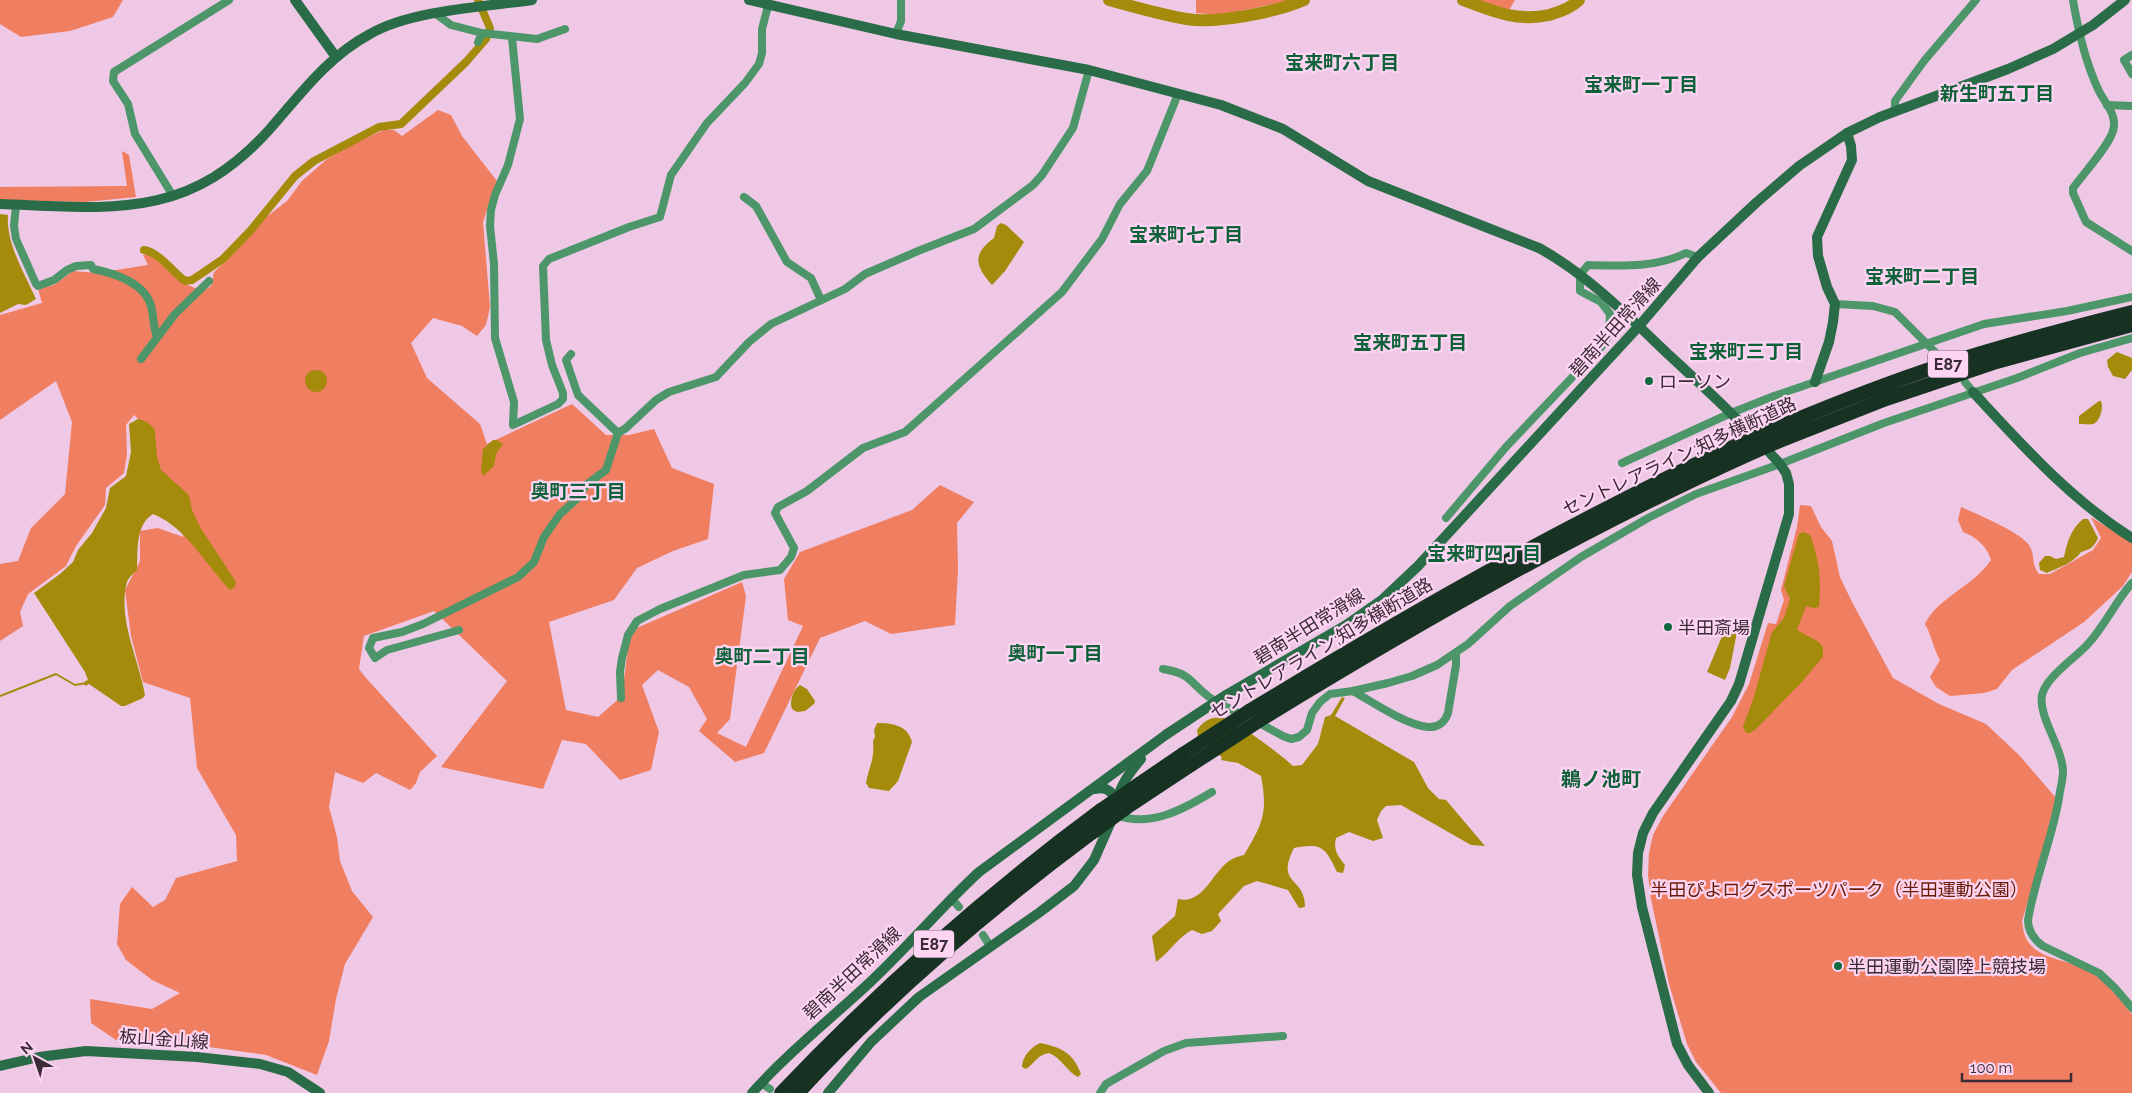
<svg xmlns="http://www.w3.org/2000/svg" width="2132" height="1093" viewBox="0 0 2132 1093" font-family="Raleway,'Noto Sans JP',sans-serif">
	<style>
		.green { fill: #f07e60 }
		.water { fill: #a48b0c }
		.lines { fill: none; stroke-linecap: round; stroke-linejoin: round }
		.stream { stroke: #a48b0c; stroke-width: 2 }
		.canal { stroke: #a48b0c; stroke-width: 8 }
		.river { stroke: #a48b0c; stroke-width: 12 }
		.street { stroke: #4c966a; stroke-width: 8 }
		.secondary { stroke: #2a6c47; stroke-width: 10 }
		.highway { stroke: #173222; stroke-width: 14 }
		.secondary-bridge { stroke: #2a6c47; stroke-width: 10 }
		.highway-bridge { stroke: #173222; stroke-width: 14 }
		.poi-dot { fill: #0f6b3f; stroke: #fdd5f2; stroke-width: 2 }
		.labels { text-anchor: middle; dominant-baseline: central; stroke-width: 4.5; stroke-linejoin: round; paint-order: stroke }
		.shield { fill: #fdd5f2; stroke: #745e6e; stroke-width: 1 }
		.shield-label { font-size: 16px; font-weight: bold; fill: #3a2b36 }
		.street-label { font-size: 18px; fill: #3a2b36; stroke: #fdd5f2 }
		.poi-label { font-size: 18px; fill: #3a2b36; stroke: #fdd5f2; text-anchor: start }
		.park-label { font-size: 18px; fill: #691b05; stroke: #fdd5f2 }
		.neighbourhood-label { font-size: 19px; font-weight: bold; fill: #0f6139; stroke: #fdd5f2 }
		.quarter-label { font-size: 20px; font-weight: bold; fill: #0f6139; stroke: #fdd5f2 }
	</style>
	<rect width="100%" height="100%" fill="#efc8e5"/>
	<!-- green -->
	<g class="green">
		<path d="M0,0H123L113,17L70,31L21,37L0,24Z"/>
		<path d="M1196,0H1292L1221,15L1196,13Z"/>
		<path d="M1473,0H1515L1508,12Z"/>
		<path d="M438,110L451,115L462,136L497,181L483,222L490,307L486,325L477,336L462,326L433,318L411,343L427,378L480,424L487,444L572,404L606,435H629L654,429L672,468L714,484L708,539L673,551L637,568L614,600L549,622L566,710L598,717L622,696L630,631L742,582L746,596L730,719L717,733L746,747L803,626L788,620L784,579L800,552L912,510L940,485L974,502L957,523L958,569L955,625L891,634L865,621L820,638L764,753L735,762L699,731L707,719L689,687L658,670L642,685L659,732L651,770L620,780L586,744L562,740L543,789L441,767L507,681L434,611L364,636L359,669L366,678L437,756L420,772L416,783L410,790L376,773L363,783L335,772L329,807L337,837L340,861L352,891L373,917L345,964L336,999L329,1041L317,1075L266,1055L187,1044L116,1040L91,1023L90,999L152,1009L180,993L152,980L126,960L117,944L120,904L132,887L153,907L165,900L176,878L237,861L236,835L197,768L190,698L143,682L131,636L125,590L140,561V531L158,528L183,537L185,499L158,476L149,430L134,415L126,425L127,454L124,473L106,488L105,505L76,546L66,566L28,594L20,612L23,626L0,641V564L18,561L31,528L65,494L72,422L56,381L0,420V315L42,303L38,289L54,285L73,271L97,273L148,265L143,255L150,254L183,283L202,291L211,286L214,272L238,249L256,225L287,201L302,181L327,159L357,142L384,130H394L402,136Z"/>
		<path d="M122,151L129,155L136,197L85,202L0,200V187L127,186Z"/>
		<path d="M1800,505L1811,506L1821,527L1832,541L1840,577L1852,602L1893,678L1939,704L1986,724L2019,755L2056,798L2052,821L2022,921C2023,928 2024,937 2029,943C2042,960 2070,960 2088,970C2106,980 2119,999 2132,1014V1093H1721L1696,1062L1687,1044L1669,984L1651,899L1648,874L1649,853L1653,835L1663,816L1732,717L1749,684L1768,623L1776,624L1784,600L1781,590L1797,527Z"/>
		<path d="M1961,507C1977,514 2020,532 2029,545C2036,556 2030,562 2039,574H2050L2093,550L2101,538L2091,517L2132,543V572L2123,586L2084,622L2012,670L1997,689L1984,693L1950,696L1936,687L1930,677L1940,660C1933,648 1932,636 1925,624C1937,598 1975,585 1991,560C1987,546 1976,537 1963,532L1958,520Z"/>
	</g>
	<!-- water -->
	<g class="water">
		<path d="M0,214L8,215C6,244 24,272 36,299L26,305L18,304L0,313Z"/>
		<path d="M1001,223L1006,225L1024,242L1005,271L992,285C975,266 972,254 994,238L997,226Z"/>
		<path d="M2117,352L2132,358V370L2125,379L2113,376L2108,367L2107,360Z"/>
		<circle cx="316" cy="381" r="11"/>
		<path d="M2099,401H2101C2104,407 2100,422 2093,424C2089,425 2083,424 2079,424V416Z"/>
		<path d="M138,419C146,421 152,424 155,431L157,457L161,470L189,495L192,510L200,527L236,582L235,587L230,590C206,565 186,527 153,514C135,525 138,551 137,570C134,573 129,577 127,582C117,618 139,660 145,695L143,698L125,706H121L89,684L85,686L84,682L88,680L85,672L34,593L60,574L73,562L78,550L92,533L106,508L110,488L126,476L131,452L129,424Z"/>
		<path d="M493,440H497L503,444L496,454L494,466L483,476L481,472L483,449Z"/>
		<path d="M2083,519H2088L2098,538C2094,547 2091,549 2081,552C2075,562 2058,568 2047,573L2040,570L2039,563L2045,556H2050L2056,559L2064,557C2067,542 2071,529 2083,519Z"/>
		<path d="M1803,532L1810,535C1820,561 1821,580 1819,607L1813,608L1806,606L1797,630L1819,642L1823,647V657L1801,683L1755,730L1750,733H1746L1743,726L1753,700L1772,632L1784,618L1790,599L1784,586L1797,540L1799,534Z"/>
		<path d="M1726,627L1737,632L1730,668L1725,680L1707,672Z"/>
		<path d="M800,685L807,689L815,701L814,704L805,711L797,712L792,709C789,702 793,689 800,685Z"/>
		<path d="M1342,697L1345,698L1335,716L1414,762L1428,788L1439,799L1446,800L1485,846L1471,845L1401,805L1386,806L1381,811L1377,820L1383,838L1373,841L1349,832L1336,838C1333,850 1338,856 1345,865L1343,873L1337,872C1325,847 1322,843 1294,848C1275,886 1305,876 1305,907L1299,908L1288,890L1257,881L1244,886L1218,914L1221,921L1212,931L1202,934L1192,930C1177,938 1170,952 1156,962L1152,936L1175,916L1178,899C1203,905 1212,873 1229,861C1233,858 1239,856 1244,855C1263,823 1268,813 1261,776L1238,763L1221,760L1222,757L1199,743L1197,730C1203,721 1212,716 1223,718C1234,719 1284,757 1293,766L1302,765L1318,744L1325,717L1331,715Z"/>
		<path d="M877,723C892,723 908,725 912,742L898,781L889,791L869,788L866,783C869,766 875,759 873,741L875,737L874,730Z"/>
		<path d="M1040,1043C1060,1047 1073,1052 1081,1074L1078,1077C1066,1071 1062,1058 1049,1053C1037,1055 1035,1063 1026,1069L1022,1067C1022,1057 1031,1047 1040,1043Z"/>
	</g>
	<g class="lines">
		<!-- stream -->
		<path class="stream" d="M0,696L56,674L75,685L87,683"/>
		<!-- canal -->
		<path class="canal" d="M144,250C160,253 173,272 185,281L192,280L223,259L251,230L295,176L314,161L379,127L401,124L466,62L486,39L490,28L478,0"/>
		<!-- river -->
		<g class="river">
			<path d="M1109,0C1135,7 1161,15 1187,19C1217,24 1276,12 1304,0"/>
			<path d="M1463,0C1492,11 1517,22 1549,15C1560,12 1571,8 1579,0"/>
		</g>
		<!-- street -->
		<g class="street">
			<path d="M2073,0C2078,30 2085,61 2098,89C2104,103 2118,114 2113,131C2108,147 2084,173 2073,188V193L2086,222L2132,251"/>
			<path d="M436,14L451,25L482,33L478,42"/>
			<path d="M482,33L537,39L565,29"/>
			<path d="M896,34L901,21V0"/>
			<path d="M512,38L520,119L508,165L495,195L491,210L490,226L494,264L495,338L514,402L513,425L558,404L563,399V393L552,365L546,340L543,266L549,259L629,227L660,217L671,175L707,123L745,83L759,64L762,53V29L768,6"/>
			<path d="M2132,55L2124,60L2132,74"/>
			<path d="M2107,105L2132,106"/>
			<path d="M1895,110V101L1924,61L1976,0"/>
			<path d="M173,196L135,134L128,104L113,81L114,72L229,0"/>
			<path d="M744,197L756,206L787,262L811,278L821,300"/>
			<path d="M16,205L14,226L16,239L36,284L38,286L54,280L67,270L76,266L91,265L93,269C114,273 145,283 151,306C154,316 153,327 157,337"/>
			<path d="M1835,304L1873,306L1895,312L1937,354"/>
			<path d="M571,354L566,360L578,395L618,433"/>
			<path d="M141,359L175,314L209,281"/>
			<path d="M1965,382L1973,392"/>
			<path d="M1622,463L1731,413L1774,396L1984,324L2067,311L2132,297"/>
			<path d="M1446,518L1506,447L1602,346L1609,335L1610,314L1601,302L1580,291V275L1588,265C1621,266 1656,268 1686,253L1698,257"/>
			<path d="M2132,583C2115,602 2105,626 2087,645C2075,658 2046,677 2042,695C2038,717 2062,746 2063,771C2063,780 2060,789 2059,798C2052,839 2035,878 2028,920C2028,931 2033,939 2043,946L2099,973L2115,988L2132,1008"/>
			<path d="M459,630L387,650L375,658L369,648L373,638L402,632L423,624L518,577L534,562L544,537L560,514L579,497L586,485L606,470L618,433L626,428L656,400L669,392L716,377L749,342L771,324L845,289L865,274L918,251L974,229L1033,185L1042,175L1073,128L1089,70"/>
			<path d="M1163,669C1192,674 1188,681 1209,697C1220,704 1232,710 1244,716"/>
			<path d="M1353,691C1372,702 1406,725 1428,727C1438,728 1445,722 1448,713L1456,665V653"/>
			<path d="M621,698L620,672L622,658L628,635L637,621L660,609L744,575L780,570L791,557L794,548L775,513L778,507L807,491L863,448L905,432L1062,292L1102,239L1120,204L1147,171L1178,94"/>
			<path d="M1257,722L1283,736L1291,739L1299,737L1307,730L1312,713L1320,702L1330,694L1353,691L1388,683L1412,676L1437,665L1468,644L1510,606L1581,557L1648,518L1696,494L1780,464L1884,423L2017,378L2080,353L2132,338"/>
			<path d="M1116,815C1150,828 1184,809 1212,792"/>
			<path d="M951,898L959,907"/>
			<path d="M983,935L990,946"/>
			<path d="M761,1083L770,1089"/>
			<path d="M1100,1093L1106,1084L1113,1080L1164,1051L1186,1043L1283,1036"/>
		</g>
		<!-- secondary -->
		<g class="secondary">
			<path d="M295,0L336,57"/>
			<path d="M749,0L896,34L1089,70L1221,105L1283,129L1368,181L1539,248C1588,275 1628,316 1668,354C1707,390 1745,425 1780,464L1786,473L1789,484V514L1739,684L1731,701L1653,813L1643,833L1638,853L1637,875L1642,907L1677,1044L1688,1065L1709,1093"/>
			<path d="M0,204C111,208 187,221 269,130C300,95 327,57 370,34C412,10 484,7 532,0"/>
			<path d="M1815,382L1829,342L1833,322L1835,304L1827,287L1818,256L1817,237L1852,160L1851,146L1847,133"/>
			<path d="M1973,392C2022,445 2070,499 2132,538"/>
			<path d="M1226,695L1346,625L1383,599L1418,566L1639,326L1698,257L1757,202L1799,166L1847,133L1880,117L2008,69L2053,49L2093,25L2125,0"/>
			<path d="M1095,789C1104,787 1109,789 1115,797L1116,804"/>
			<path d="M1117,800C1121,784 1130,772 1141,759"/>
			<path d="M0,1066L39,1057L86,1051L197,1057L260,1064L288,1072L320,1093"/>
			<path d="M752,1093C787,1054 828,1021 866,986C906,949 940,908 979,872L1167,734"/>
			<path d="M828,1093L871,1042L919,997L1040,912L1074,886L1094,860L1113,817"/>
		</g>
		<!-- highway -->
		<g class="highway">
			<path d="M1769,431C1826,407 1884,384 1942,365C2005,345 2068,328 2132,312"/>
			<path d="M1777,442L1886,399L1993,363L2132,325"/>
			<path d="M1249,711C1411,613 1575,518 1748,440"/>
			<path d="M1265,717C1424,620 1586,527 1756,451"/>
			<path d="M1139,784L1183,754"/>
			<path d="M1126,808L1191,765"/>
			<path d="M781,1093C880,989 986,895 1101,810"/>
			<path d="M798,1093C887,996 988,910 1093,832"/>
		</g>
		<!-- secondary-bridge -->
		<path class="secondary-bridge" d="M1167,734L1226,695"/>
		<!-- highway-bridge -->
		<g class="highway-bridge">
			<path d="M1748,440L1769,431"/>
			<path d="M1756,451L1777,442"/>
			<path d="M1183,754L1249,711"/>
			<path d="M1191,765L1265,717"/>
			<path d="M1101,810L1139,784"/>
			<path d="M1093,832L1126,808"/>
		</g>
	</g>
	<!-- markers -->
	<g class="poi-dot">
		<circle cx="1649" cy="381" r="5"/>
		<circle cx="1668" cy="627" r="5"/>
		<circle cx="1838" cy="966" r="5"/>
	</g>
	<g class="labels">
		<!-- shield labels -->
		<g class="shield">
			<rect x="1928" y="350.5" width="40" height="27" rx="4"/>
			<rect x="914" y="930.5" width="40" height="27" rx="4"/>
		</g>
		<g class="shield-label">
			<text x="1948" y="364">E87</text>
			<text x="934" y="944">E87</text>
		</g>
		<!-- street labels -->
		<g class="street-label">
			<text transform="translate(1615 327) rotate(-48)">碧南半田常滑線</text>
			<text transform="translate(1679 456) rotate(-25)">セントレアライン;知多横断道路</text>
			<text transform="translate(1309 626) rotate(-32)">碧南半田常滑線</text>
			<text transform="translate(1321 648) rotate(-31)">セントレアライン;知多横断道路</text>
			<text transform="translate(852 973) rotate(-43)">碧南半田常滑線</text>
			<text transform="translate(164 1039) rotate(4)">板山金山線</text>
		</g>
		<!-- poi labels -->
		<g class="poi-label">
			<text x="1659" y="381">ローソン</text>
			<text x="1678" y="627">半田斎場</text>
			<text x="1848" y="966">半田運動公園陸上競技場</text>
		</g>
		<!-- park labels -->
		<g class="park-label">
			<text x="1839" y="889">半田ぴよログスポーツパーク（半田運動公園）</text>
		</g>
		<!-- neighbourhood labels -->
		<g class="neighbourhood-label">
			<text x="1342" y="62">宝来町六丁目</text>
			<text x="1641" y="84">宝来町一丁目</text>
			<text x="1997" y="93">新生町五丁目</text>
			<text x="1186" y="234">宝来町七丁目</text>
			<text x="1922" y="276">宝来町二丁目</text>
			<text x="1410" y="342">宝来町五丁目</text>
			<text x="1746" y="351">宝来町三丁目</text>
			<text x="578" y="491">奥町三丁目</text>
			<text x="1484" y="553">宝来町四丁目</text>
			<text x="1055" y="653">奥町一丁目</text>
			<text x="762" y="656">奥町二丁目</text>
		</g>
		<!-- quarter labels -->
		<g class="quarter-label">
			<text x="1601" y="779">鵜ノ池町</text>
		</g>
	</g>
	<!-- north arrow -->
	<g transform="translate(35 1058) rotate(320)" stroke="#fdd5f2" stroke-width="4" paint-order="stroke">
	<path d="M0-4L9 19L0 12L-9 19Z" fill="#3a2b36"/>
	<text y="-8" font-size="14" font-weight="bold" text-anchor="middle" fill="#3a2b36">N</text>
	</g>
	<!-- scale -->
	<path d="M1962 1073v8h109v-8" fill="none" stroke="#3a2b36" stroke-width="2.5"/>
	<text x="1970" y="1073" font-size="15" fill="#3a2b36" stroke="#fdd5f2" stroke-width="4" paint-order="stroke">100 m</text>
</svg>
